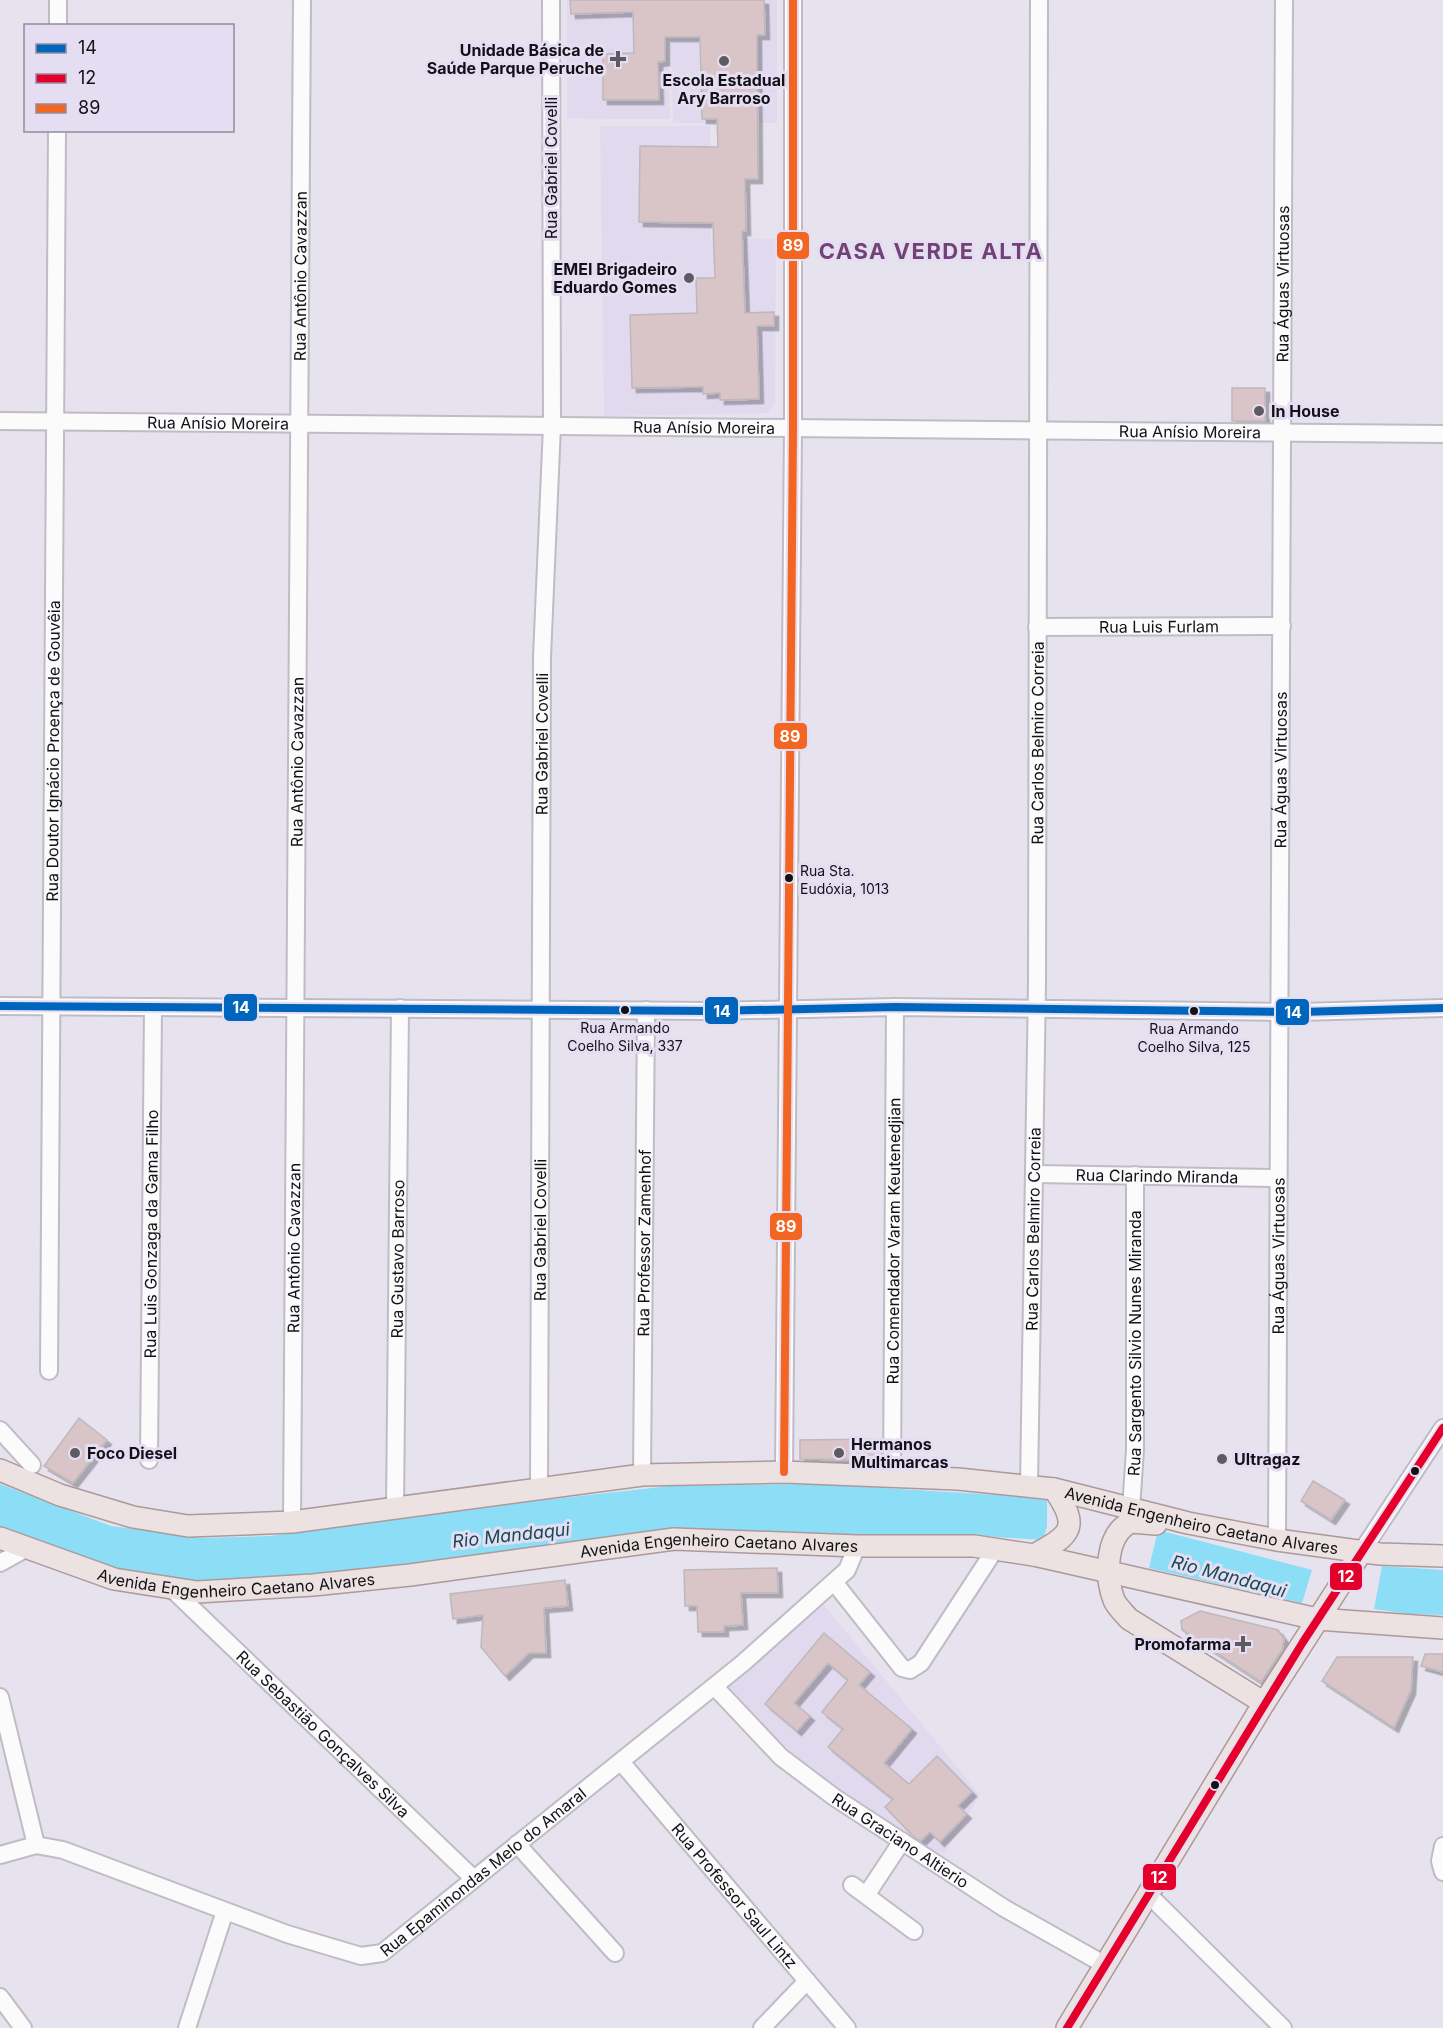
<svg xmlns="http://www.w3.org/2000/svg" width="1443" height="2028" viewBox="0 0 1443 2028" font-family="Inter,sans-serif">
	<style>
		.built { fill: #e1daef }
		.water { fill: #8cdef6 }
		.building { fill: #d9c5c8; stroke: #beb8bc; stroke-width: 1.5; filter: url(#shadow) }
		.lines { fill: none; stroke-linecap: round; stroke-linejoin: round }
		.minor-casing { stroke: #bfbcc5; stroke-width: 20 }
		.major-casing { stroke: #ac999c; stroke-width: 24 }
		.minor { stroke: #fbfbfc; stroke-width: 16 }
		.major { stroke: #ece2e2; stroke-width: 21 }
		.bus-1-casing { stroke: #e5def2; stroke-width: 12 }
		.bus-2-casing { stroke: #e5def2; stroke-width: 12 }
		.bus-3-casing { stroke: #e5def2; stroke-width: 12 }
		.bus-1 { stroke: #0065bd; stroke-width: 8 }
		.bus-2 { stroke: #e4002b; stroke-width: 8 }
		.bus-3 { stroke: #f26522; stroke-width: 8 }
		.poi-dot { fill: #5d5a62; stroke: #e5def2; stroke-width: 2 }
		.bus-dot { fill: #131117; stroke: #e5def2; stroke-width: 2 }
		.labels { text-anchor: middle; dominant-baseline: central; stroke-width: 6; stroke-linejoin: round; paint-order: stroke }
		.bus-label { font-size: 14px; fill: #131117; stroke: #e5def2 }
		.poi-label { font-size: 16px; font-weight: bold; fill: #131117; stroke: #e5def2; text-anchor: start }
		.street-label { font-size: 16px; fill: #131117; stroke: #e5def2 }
		.water-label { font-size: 18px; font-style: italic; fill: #144956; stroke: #e5def2 }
		.district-label { font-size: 22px; font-weight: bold; letter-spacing: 1.5px; fill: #724276; stroke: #e5def2 }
		.line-badge { stroke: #e5def2; stroke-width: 2 }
		.badge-label { font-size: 16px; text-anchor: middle; font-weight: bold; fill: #fff }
	</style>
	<defs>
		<filter id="shadow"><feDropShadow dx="4.5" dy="4.5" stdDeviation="0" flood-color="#0004"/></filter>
	</defs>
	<rect width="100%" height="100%" fill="#e6e2ee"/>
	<!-- built -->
	<g class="built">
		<path d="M567,0H668L670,119H601L600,126H710L711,238L776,239L775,404L768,413L604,416L600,119L567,118Z"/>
		<path d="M670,0H777V123H673Z"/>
		<path d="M824,1605L980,1795L944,1854L921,1844L851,1798L784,1746L727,1687Z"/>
	</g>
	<!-- water -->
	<g class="water">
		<path d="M0,1484L111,1526L202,1538L270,1536L489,1506L670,1486L818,1484L1047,1498V1526L1043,1540L950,1534L931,1538L680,1531L480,1557L205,1586L119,1576L0,1533Z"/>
		<path d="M1158,1530L1312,1570L1302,1603L1149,1568Z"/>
		<path d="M1382,1566L1443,1570V1615L1408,1614L1374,1609Z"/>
	</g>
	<!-- building -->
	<g class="building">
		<path d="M570,0H764L765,35H757L758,179H745L746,231H742L745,313L774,312V326H757L759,399L720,400V393L703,394V387L632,388L630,315L697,313L696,278H715L713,223L639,222L640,146L718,147L717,119H702L700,37H665V61L658,62L659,100H603V54L634,53L633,12L571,14Z"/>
		<rect x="1232" y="388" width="33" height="33"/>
		<path d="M79,1418L107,1440L73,1483L44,1466Z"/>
		<path d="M880,1439L881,1448L873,1460L800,1459V1440Z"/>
		<path d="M1313,1481L1345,1500L1331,1520L1301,1501Z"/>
		<path d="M777,1568L778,1593H741L743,1625L724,1626V1632H698L697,1606H685L684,1570Z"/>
		<path d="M565,1580L568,1606L544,1608L546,1653H529L505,1676L481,1647L483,1615L453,1619L450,1594Z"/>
		<path d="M1200,1611L1278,1630L1284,1639L1282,1650L1261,1682L1182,1630L1181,1621Z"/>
		<path d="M824,1633L870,1672L859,1685L912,1729L884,1763L909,1784L937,1756L972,1792L958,1806L967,1814L940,1842L930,1832L921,1841L915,1838L885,1807L893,1799L828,1747L843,1729L822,1712L848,1680L828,1663L794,1703L810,1716L797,1731L765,1704Z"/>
		<path d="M1425,1654H1443V1672L1421,1666Z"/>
		<path d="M1337,1657H1413L1411,1690L1394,1728L1322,1681Z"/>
	</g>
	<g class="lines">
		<!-- minor casing -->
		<g class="minor-casing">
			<g id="minor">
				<path d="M58,26V0"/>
				<path id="s1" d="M0,421L1443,434"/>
				<path id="s2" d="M1037,627L1282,626"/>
				<path d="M0,1006L711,1011L895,1007L1300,1012L1443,1008"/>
				<path id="s3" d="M1035,1174L1278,1178"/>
				<path id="s4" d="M49,1371L57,130"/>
				<path d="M0,1430L32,1465"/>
				<path id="s5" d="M149,1460L153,1007"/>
				<path d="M784,1472L793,428V0"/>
				<path id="s6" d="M642,1475L646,1010"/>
				<path id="s7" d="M892,1475L895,1007"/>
				<path id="s8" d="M1029,1485L1037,983L1039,0"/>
				<path id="s9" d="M539,1488L542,657L552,426L551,0"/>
				<path id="s10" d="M395,1509L400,1008"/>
				<path id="s11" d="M1131,1509L1135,1450V1175"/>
				<path id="s12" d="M292,1522L302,0"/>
				<path id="s13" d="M1277,1540L1284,0"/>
				<path d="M1362,1551L1443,1428"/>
				<path d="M0,1563L27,1548"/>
				<path d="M834,1582L902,1668L910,1670L921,1663L996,1548"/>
				<path id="s14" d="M173,1590L474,1879"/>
				<path id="s15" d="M715,1687L781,1757L834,1797L1004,1908L1107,1966"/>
				<path d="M0,1697L36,1845"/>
				<path id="s16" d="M622,1763L847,2028"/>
				<path d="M517,1844L615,1953"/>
				<path d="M1443,1846L1440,1861L1443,1872"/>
				<path id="s17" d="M0,1855L36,1845L63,1850L287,1934L361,1956L382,1953L743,1663L847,1570L857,1546"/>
				<path d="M852,1885L914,1931"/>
				<path d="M867,1894L902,1841"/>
				<path d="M1148,1894L1283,2028"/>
				<path d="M0,1997L23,2028"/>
				<path d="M187,2028L225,1911"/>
				<path d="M762,2028L807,1981"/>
			</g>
		</g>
		<!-- major casing -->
		<g class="major-casing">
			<g id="major">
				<path id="s18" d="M0,1470L60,1495L133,1517L188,1526L292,1522L642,1475L784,1472L958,1479L1054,1489L1188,1523L1277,1540L1380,1554L1443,1556"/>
				<path d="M1156,1524L1131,1522C1105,1534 1105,1577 1114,1600C1117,1607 1124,1613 1129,1619L1264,1703"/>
				<path id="s19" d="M0,1538L114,1579L197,1592L313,1585L410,1575L674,1539L857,1546H974L1034,1555L1317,1619L1443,1628"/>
				<path d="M1034,1555C1072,1535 1080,1527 1054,1489"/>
				<path d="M1067,2028L1264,1703L1362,1551"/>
			</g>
		</g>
		<!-- minor -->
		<use href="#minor" class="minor"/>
		<!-- major -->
		<use href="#major" class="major"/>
		<!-- bus-1 casing -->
		<g class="bus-1-casing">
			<path id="bus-1" d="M0,1006L711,1011L895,1007L1300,1012L1443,1008"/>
		</g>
		<!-- bus-2 casing -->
		<g class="bus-2-casing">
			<path id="bus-2" d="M1067,2028L1303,1642L1443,1428"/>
		</g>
		<!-- bus-3 casing -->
		<g class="bus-3-casing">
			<path id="bus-3" d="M784,1472L793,428V0"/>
		</g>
		<!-- bus-1 -->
		<use href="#bus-1" class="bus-1"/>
		<!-- bus-2 -->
		<use href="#bus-2" class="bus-2"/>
		<!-- bus-3 -->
		<use href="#bus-3" class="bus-3"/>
	</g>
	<!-- markers -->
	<g class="poi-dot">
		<path d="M615 50h6v6h6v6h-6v6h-6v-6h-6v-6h6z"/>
		<circle cx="724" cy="61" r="6"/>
		<circle cx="689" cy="278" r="6"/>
		<circle cx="1259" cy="411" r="6"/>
		<circle cx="75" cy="1453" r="6"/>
		<circle cx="839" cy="1453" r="6"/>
		<circle cx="1222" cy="1459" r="6"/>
		<path d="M1240 1635h6v6h6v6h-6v6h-6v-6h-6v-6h6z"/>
	</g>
	<g class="bus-dot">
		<circle cx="789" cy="878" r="5"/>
		<circle cx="625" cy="1010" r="5"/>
		<circle cx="1194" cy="1011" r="5"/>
		<circle cx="1415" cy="1471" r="5"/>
		<circle cx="1215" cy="1785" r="5"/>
	</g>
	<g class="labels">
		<!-- bus labels -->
		<g class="bus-label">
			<text x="800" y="870" text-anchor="start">Rua Sta.<tspan x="800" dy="18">Eudóxia, 1013</tspan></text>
			<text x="625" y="1027">Rua Armando<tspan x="625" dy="18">Coelho Silva, 337</tspan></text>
			<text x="1194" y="1028">Rua Armando<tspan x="1194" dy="18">Coelho Silva, 125</tspan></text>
		</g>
		<!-- poi labels -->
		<g class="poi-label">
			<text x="604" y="50" text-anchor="end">Unidade Básica de<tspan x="604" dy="18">Saúde Parque Peruche</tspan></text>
			<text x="724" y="80" text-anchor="middle">Escola Estadual<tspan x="724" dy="18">Ary Barroso</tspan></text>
			<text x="677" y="269" text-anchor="end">EMEI Brigadeiro<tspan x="677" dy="18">Eduardo Gomes</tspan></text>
			<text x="1271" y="411">In House</text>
			<text x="851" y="1444">Hermanos<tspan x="851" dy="18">Multimarcas</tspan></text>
			<text x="87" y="1453">Foco Diesel</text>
			<text x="1234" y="1459">Ultragaz</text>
			<text x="1231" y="1644" text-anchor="end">Promofarma</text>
		</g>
		<!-- street labels -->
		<g class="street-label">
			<text transform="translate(551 168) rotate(-90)">Rua Gabriel Covelli</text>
			<text stroke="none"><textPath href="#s12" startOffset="1246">Rua Antônio Cavazzan</textPath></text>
			<text stroke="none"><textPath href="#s13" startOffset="1256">Rua Águas Virtuosas</textPath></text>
			<text stroke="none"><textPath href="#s1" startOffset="218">Rua Anísio Moreira</textPath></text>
			<text stroke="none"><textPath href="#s1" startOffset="704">Rua Anísio Moreira</textPath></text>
			<text stroke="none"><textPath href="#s1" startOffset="1190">Rua Anísio Moreira</textPath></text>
			<text stroke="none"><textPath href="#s2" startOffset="122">Rua Luis Furlam</textPath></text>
			<text stroke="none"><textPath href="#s8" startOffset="742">Rua Carlos Belmiro Correia</textPath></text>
			<text stroke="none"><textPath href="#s9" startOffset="744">Rua Gabriel Covelli</textPath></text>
			<text stroke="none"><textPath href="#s4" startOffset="620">Rua Doutor Ignácio Proença de Gouvêia</textPath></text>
			<text stroke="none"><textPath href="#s12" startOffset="760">Rua Antônio Cavazzan</textPath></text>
			<text stroke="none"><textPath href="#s13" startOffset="770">Rua Águas Virtuosas</textPath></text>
			<text stroke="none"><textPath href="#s3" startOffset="122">Rua Clarindo Miranda</textPath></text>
			<text stroke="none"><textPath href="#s8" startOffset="256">Rua Carlos Belmiro Correia</textPath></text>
			<text stroke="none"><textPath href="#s9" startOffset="258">Rua Gabriel Covelli</textPath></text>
			<text stroke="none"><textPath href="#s5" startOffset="226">Rua Luis Gonzaga da Gama Filho</textPath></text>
			<text stroke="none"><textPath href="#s7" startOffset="234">Rua Comendador Varam Keutenedjian</textPath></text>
			<text stroke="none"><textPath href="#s6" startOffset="232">Rua Professor Zamenhof</textPath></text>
			<text stroke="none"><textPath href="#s12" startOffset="274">Rua Antônio Cavazzan</textPath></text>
			<text stroke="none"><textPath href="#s13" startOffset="284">Rua Águas Virtuosas</textPath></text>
			<text stroke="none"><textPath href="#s10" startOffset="250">Rua Gustavo Barroso</textPath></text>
			<text stroke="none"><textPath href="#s11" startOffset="166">Rua Sargento Silvio Nunes Miranda</textPath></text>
			<text stroke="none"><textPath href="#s18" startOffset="1218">Avenida Engenheiro Caetano Alvares</textPath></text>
			<text stroke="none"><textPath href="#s19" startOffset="730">Avenida Engenheiro Caetano Alvares</textPath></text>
			<text stroke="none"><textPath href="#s19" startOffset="244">Avenida Engenheiro Caetano Alvares</textPath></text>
			<text stroke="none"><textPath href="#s14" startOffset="208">Rua Sebastião Gonçalves Silva</textPath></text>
			<text stroke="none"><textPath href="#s15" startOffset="242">Rua Graciano Altierio</textPath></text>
			<text stroke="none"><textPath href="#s17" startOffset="532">Rua Epaminondas Melo do Amaral</textPath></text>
			<text stroke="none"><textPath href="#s16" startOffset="174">Rua Professor Saul Lintz</textPath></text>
		</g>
		<!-- water labels -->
		<g class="water-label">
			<text transform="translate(511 1535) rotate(-6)">Rio Mandaqui</text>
			<text transform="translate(1229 1576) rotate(15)">Rio Mandaqui</text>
		</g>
		<!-- district labels -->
		<g class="district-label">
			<text x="931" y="251">CASA VERDE ALTA</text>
		</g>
	</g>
	<g class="line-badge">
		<rect x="776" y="231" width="34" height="29" rx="6" fill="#f26522"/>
		<rect x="773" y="722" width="35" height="28" rx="6" fill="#f26522"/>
		<rect x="223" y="993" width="35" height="29" rx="6" fill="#0065bd"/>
		<rect x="704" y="996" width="35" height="29" rx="6" fill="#0065bd"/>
		<rect x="1275" y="998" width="35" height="28" rx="6" fill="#0065bd"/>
		<rect x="769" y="1212" width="34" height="29" rx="6" fill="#f26522"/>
		<rect x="1329" y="1562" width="34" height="29" rx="6" fill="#e4002b"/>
		<rect x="1142" y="1863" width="35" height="28" rx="6" fill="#e4002b"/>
	</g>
	<g class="badge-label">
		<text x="793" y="251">89</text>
		<text x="790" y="742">89</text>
		<text x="241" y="1013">14</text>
		<text x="722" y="1017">14</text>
		<text x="1293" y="1018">14</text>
		<text x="786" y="1232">89</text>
		<text x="1346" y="1582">12</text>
		<text x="1159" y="1883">12</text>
	</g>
	<!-- legend -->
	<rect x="24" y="24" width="210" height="108" fill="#e5def2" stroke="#918c9a" stroke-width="1.5"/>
	<rect x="36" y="44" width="30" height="9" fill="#0065bd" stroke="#918c9a" stroke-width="1.5"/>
	<text x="78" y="54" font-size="18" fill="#131117">14</text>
	<rect x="36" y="74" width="30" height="9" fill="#e4002b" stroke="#918c9a" stroke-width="1.5"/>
	<text x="78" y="84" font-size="18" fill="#131117">12</text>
	<rect x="36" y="104" width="30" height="9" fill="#f26522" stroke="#918c9a" stroke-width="1.5"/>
	<text x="78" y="114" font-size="18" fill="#131117">89</text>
</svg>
